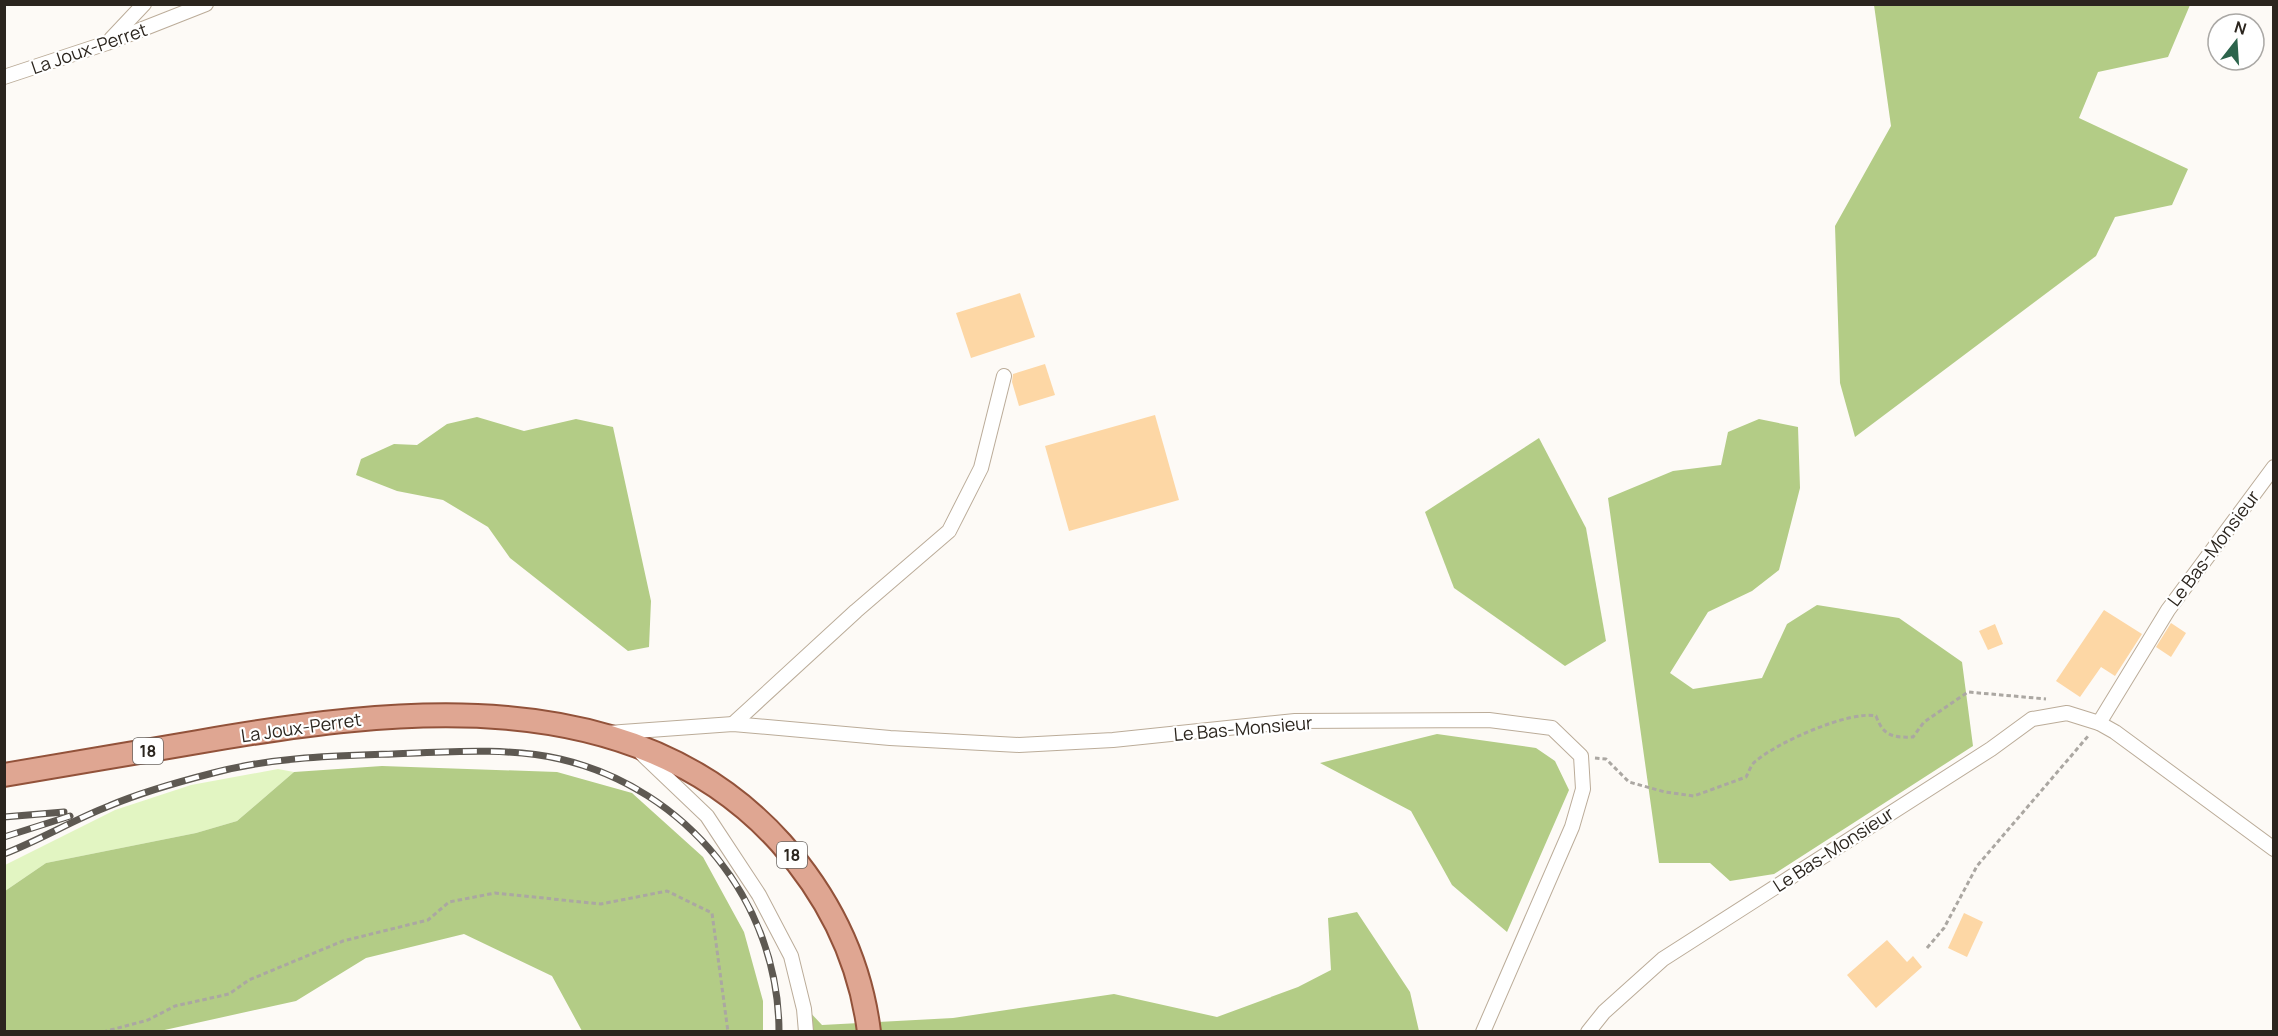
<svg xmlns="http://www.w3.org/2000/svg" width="2278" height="1036" viewBox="0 0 2278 1036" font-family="Manrope,sans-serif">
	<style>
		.green { fill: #e2f5c2 }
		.forest { fill: #b3cc86 }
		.building { fill: #fdd7a5 }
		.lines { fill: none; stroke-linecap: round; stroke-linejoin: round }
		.minor-casing { stroke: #bbac99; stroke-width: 16 }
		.primary-casing { stroke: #92523a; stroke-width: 26 }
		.path { stroke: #aba7a2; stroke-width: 3; stroke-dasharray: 4.5 3; stroke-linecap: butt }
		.minor { stroke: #fff; stroke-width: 14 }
		.primary { stroke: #dfa692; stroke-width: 22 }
		.rail-casing { stroke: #5e5952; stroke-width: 7 }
		.rail { stroke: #fff; stroke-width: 4.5; stroke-dasharray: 14; stroke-linecap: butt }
		.labels { text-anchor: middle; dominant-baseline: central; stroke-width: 4.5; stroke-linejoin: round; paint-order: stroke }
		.shield { fill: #fff; stroke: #6b6662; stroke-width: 1.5 }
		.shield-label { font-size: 16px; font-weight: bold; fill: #2b251e }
		.street-label { font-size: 18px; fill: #2b251e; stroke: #fff }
	</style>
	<rect width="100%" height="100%" fill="#fdfaf6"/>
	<!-- green -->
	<path class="green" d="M278,769L294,772L237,821L196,833L46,863L5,891V865L115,810L191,785Z"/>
	<!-- forest -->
	<g class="forest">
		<path d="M1874,5H2190L2168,57L2098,72L2079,118L2188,169L2172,205L2115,217L2096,256L1855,437L1840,383L1835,226L1891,126Z"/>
		<path d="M477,417L524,431L576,419L613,427L651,601L649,647L628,651L510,558L488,527L443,500L397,491L356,475L361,459L394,444L417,445L447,424Z"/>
		<path d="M1759,419L1798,427L1800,488L1779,570L1752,591L1708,612L1670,673L1693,689L1762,678L1787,624L1817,605L1899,618L1962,662L1973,746L1774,874L1730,881L1710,863H1659L1608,498L1673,471L1721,465L1728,432Z"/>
		<path d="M1539,438L1586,528L1606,641L1565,666L1454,588L1425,512Z"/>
		<path d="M1437,734L1536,748L1555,761L1569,790L1507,932L1452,885L1411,811L1320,763Z"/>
		<path d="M382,766L557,772L632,793L703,857L744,932L763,1001V1031H582L552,976L464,934L366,958L296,1001L160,1031H5V891L46,863L196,833L237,821L294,772Z"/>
		<path d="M1357,912L1410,992L1419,1031L801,1032L806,1008L822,1025L953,1018L1114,994L1217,1017L1298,987L1331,970L1328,918Z"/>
	</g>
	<!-- building -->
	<g class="building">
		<path d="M1020,293L1035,337L971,358L956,313Z"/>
		<path d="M1045,364L1055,395L1019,406L1012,382L1013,374Z"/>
		<path d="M1155,415L1179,500L1069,531L1045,446Z"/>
		<path d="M2104,610L2142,634L2115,676L2101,667L2080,697L2056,681Z"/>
		<path d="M2171,623L2186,633L2171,657L2156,647Z"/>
		<path d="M1995,624L2003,644L1988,650L1979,631Z"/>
		<path d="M1964,913L1983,922L1967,957L1948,948Z"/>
		<path d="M1887,940L1907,962L1913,956L1922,967L1876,1008L1847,975Z"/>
	</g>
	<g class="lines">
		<!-- minor casing -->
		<g class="minor-casing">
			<g id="minor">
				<path d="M111,39L144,4"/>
				<path d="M4,77L107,43L206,4"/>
				<path d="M2099,723L2168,610L2274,467"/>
				<path d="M733,724L856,611L949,531L981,468L1004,376"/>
				<path d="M608,733L733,724L890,738L1019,745L1113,740L1295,721L1489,720L1552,728L1581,756L1583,789L1572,827L1483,1032"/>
				<path d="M642,754L707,816L759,895L791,956L804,1009L806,1032"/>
				<path d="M1588,1032L1604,1012L1663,959L1991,749L2032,719L2067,713L2099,723L2115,732L2274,849"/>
			</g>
		</g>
		<!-- primary casing -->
		<g class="primary-casing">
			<path id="primary" d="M4,775C69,764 133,753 198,742C393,708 633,678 781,843C828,896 860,960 869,1032"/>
		</g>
		<!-- path -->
		<g class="path">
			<path d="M1595,758L1606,759L1629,782L1665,792L1694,796L1746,777C1749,772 1751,764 1756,761C1776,743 1850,710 1876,716C1883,735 1892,738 1913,737L1924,722L1968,692L2046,699"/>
			<path d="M1927,948L1944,928L1977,866L2089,735"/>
			<path d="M103,1032L148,1020L175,1006L229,994L249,980L343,941L428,920L449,902L495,893L601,904L667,891L712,913L728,1032"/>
		</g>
		<!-- minor -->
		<use href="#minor" class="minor"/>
		<!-- primary -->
		<use href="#primary" class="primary"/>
		<!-- rail casing -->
		<g class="rail-casing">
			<g id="rail">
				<path d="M4,817L64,812"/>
				<path d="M4,837L70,816"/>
				<path d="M4,854C40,840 73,820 109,806C142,792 178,782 213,773C273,757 333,756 393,754C448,752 506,747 560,759C686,788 779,902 779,1032"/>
			</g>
		</g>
		<!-- rail -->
		<use href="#rail" class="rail"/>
	</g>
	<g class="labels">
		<!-- shield labels -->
		<g class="shield">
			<rect x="133" y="738" width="30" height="26" rx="4.5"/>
			<rect x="777" y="842" width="30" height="26" rx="4.5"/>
		</g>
		<g class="shield-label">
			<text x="148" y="751">18</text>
			<text x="792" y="855">18</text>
		</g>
		<!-- street labels -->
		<g class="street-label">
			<text transform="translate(89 48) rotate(-19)">La Joux-Perret</text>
			<text transform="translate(2213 548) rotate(-53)">Le Bas-Monsieur</text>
			<text transform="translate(301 727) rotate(-8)">La Joux-Perret</text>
			<text transform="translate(1243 728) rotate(-5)">Le Bas-Monsieur</text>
			<text transform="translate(1833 849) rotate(-33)">Le Bas-Monsieur</text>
		</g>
	</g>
	<!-- border -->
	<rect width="2278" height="1036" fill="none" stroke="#2b251e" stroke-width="12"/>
	<!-- north arrow -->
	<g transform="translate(2236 42) rotate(17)"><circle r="28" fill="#ffffff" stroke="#aaa8a5" stroke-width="1.5"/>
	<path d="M0-4.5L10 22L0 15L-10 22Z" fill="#2c644c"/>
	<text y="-9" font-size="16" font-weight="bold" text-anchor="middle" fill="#2b251e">N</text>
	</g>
</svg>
